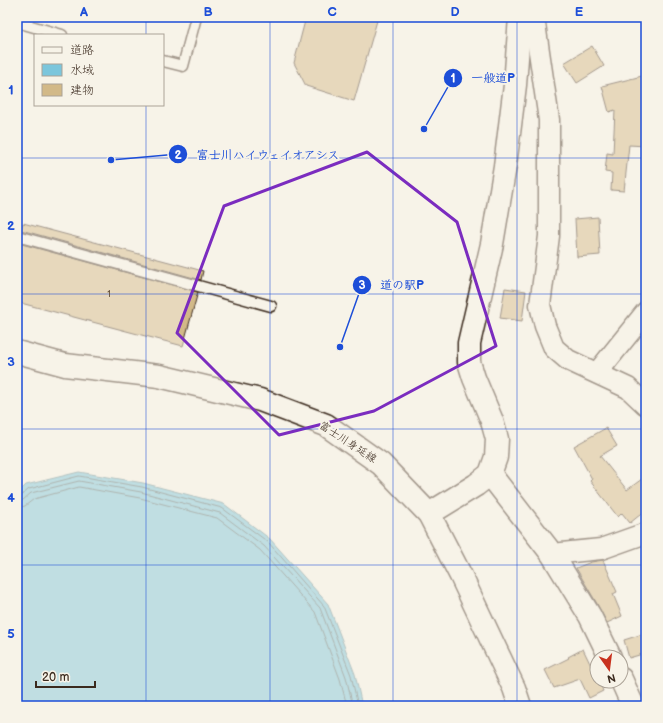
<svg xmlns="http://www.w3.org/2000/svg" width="663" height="723" viewBox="0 0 663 723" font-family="'Balsamiq Sans','Klee One',sans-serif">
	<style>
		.water { fill: #7cc6dc; stroke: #628890 }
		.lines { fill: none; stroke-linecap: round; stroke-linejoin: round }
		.shore { stroke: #55686a; stroke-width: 1 }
		.building { fill: #d2b988; stroke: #3b2a1e }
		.service-casing { stroke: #3b2a1e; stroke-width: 13 }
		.minor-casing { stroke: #3b2a1e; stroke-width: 23 }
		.tertiary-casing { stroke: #3b2a1e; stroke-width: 25 }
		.primary-casing { stroke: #3b2a1e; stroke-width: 25 }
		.service { stroke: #f7f3e8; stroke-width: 10 }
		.minor { stroke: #f7f3e8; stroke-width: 20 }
		.tertiary { stroke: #f7f3e8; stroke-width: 22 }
		.primary { stroke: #f7f3e8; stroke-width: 22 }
		.marked { fill: none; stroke: #7b2cbf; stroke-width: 3; stroke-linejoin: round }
		.grid { fill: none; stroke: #1d4ed8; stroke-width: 1; stroke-opacity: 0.55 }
		.labels { text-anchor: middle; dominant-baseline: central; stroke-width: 4; stroke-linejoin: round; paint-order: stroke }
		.number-label { font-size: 9px; fill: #614e38 }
		.street-label { font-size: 11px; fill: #3b2a1e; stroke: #f7f3e8 }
		.leader { fill: none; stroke: #1d4ed8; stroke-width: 1.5 }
		.callout-dot { fill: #1d4ed8; stroke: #f7f3e8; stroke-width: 1.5 }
		.mark-label { font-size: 12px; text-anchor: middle; font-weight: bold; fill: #fff }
		.callout-label { font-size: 12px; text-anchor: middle; font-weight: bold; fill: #1d4ed8; stroke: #f7f3e8; stroke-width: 4; stroke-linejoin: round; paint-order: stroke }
		.neatline { fill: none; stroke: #1d4ed8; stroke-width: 1.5 }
		.grid-label { font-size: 13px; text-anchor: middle; font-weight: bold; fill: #1d4ed8 }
	</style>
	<rect width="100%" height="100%" fill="#f7f3e8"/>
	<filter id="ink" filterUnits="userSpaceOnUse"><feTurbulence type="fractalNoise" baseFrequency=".025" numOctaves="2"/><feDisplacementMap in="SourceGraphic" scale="8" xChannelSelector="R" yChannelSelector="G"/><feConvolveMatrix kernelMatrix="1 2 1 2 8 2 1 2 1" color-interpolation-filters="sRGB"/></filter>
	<g filter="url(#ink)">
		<!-- water -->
		<path class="water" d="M79,472L143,483L224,504L270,539L328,604L355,674L362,706H17V494L26,485Z"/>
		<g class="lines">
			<!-- shore -->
			<g class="shore">
				<path d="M17,497L21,496L29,489L79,476L142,487L222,508L268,542L324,606L351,675L358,706"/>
				<path d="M17,502L23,500L31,493L79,481L141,492L220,513L264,546L320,608L346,677L353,706"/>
				<path d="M17,508L25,506L34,499L79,487L140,498L217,518L260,550L315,612L340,679L347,706"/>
			</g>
		</g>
		<!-- building -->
		<g class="building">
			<path d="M306,17H378L354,101L306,86L294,63Z"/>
			<path d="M592,46L604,66L577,83L564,63Z"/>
			<path d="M646,75V146L629,145L624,191L611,190L612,173L605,172L607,153L613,154L615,110L609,112L602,86Z"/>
			<path d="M598,217L600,255L577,257L575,219Z"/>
			<path d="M23,223L203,271L201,280L21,230Z"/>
			<path d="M18,243L198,292L183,346L17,302Z"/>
			<path d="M505,288L526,291L522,321L500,318Z"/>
			<path d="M606,428L617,446L600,456L627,490L646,476V510L630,523L622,513L618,517L590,481L592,479L574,446Z"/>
			<path d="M603,560L617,592L613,594L622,616L607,623L596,602L576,568L591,562Z"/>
			<path d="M646,633V653L629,658L624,640Z"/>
			<path d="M583,649L597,678V681H599L603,691L589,698L580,679L554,688L545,670L569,658L568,657Z"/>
		</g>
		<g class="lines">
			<!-- service casing -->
			<g class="service-casing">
				<g id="service">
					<path d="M17,22L62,35"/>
					<path d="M163,61L183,66L196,17"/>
					<path d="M17,236L271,306"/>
				</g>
			</g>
			<!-- minor casing -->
			<g class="minor-casing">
				<g id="minor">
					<path d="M534,17L549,120V236L540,305L545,326L554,348L568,360L628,388L646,405"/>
					<path d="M597,373L646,312"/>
					<path d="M552,554L601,549L646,533"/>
				</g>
			</g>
			<!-- tertiary casing -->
			<g class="tertiary-casing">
				<g id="tertiary">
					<path d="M490,474L552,554L590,616L610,657"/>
					<path d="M429,514L476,485L490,474L496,457L497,439L492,421L474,378L469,362V343L492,244L505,166L515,85L520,17"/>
					<path d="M621,679L633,706"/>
				</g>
			</g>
			<!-- primary casing -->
			<g class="primary-casing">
				<path id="primary" d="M17,352L65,365L159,376L260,400L326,425L381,464L429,514L461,576L514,688L520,706"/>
			</g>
			<!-- service -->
			<use href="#service" class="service"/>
			<!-- minor -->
			<use href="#minor" class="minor"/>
			<!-- tertiary -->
			<use href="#tertiary" class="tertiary"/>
			<!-- primary -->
			<use href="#primary" class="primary"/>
		</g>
	</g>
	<!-- marked area -->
	<path d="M0 0H663V723H0ZM367,152L457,222L496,346L374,411L279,435L177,333L224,206Z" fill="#f7f3e8" fill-opacity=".55" fill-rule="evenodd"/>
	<path class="marked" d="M367,152L457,222L496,346L374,411L279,435L177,333L224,206Z"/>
	<!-- grid -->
	<path class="grid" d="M146,17V35M270,17V706M393,17V706M517,17V706M146,105V706M17,158H646M17,294H646M17,429H646M17,565H646"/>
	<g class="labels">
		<!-- number labels -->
		<g class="number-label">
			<text x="109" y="294">1</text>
		</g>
		<!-- street labels -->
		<g class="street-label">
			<text transform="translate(348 442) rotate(33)">富士川身延線</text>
		</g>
	</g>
	<!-- callouts -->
	<path class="leader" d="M424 129L453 78M111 160L178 154M340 347L362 285"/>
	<g class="callout-dot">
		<circle cx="424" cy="129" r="4"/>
		<circle cx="111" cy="160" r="4"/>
		<circle cx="340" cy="347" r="4"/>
		<circle cx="453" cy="78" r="10"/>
		<circle cx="178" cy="154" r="10"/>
		<circle cx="362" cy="285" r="10"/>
	</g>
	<g class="mark-label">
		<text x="453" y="82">1</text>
		<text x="178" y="159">2</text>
		<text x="362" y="289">3</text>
	</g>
	<g class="callout-label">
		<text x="493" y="82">一般道P</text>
		<text x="268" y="159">富士川ハイウェイオアシス</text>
		<text x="402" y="289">道の駅P</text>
	</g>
	<!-- margin -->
	<rect width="663" height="723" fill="none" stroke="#f7f3e8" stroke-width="44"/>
	<!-- legend -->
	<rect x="34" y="34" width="130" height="72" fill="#f7f3e8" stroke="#aca397"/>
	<rect x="42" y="47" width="20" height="6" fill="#f7f3e8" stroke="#aca397"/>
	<text x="70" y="54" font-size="12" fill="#3b2a1e">道路</text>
	<rect x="42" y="64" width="20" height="12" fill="#7cc6dc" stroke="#aca397"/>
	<text x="70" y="74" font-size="12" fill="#3b2a1e">水域</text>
	<rect x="42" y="84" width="20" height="12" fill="#d2b988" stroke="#aca397"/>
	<text x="70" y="94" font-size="12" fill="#3b2a1e">建物</text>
	<!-- north arrow -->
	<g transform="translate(609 669) rotate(166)"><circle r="19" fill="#f7f3e8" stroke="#aca397"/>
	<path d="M0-3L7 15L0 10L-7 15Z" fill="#c8321e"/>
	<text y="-6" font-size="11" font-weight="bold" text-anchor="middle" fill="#3b2a1e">N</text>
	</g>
	<!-- scale -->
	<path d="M36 681v6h59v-6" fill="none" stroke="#3b2a1e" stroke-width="2"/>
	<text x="42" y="681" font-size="12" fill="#3b2a1e" stroke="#f7f3e8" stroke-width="3" paint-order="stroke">20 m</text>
	<rect x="22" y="22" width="619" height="679" class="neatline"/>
	<g class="grid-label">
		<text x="84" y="16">A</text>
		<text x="208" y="16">B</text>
		<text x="332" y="16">C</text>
		<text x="455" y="16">D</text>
		<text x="579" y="16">E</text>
		<text x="11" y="94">1</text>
		<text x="11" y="230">2</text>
		<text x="11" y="366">3</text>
		<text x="11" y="502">4</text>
		<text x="11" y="638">5</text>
	</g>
</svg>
